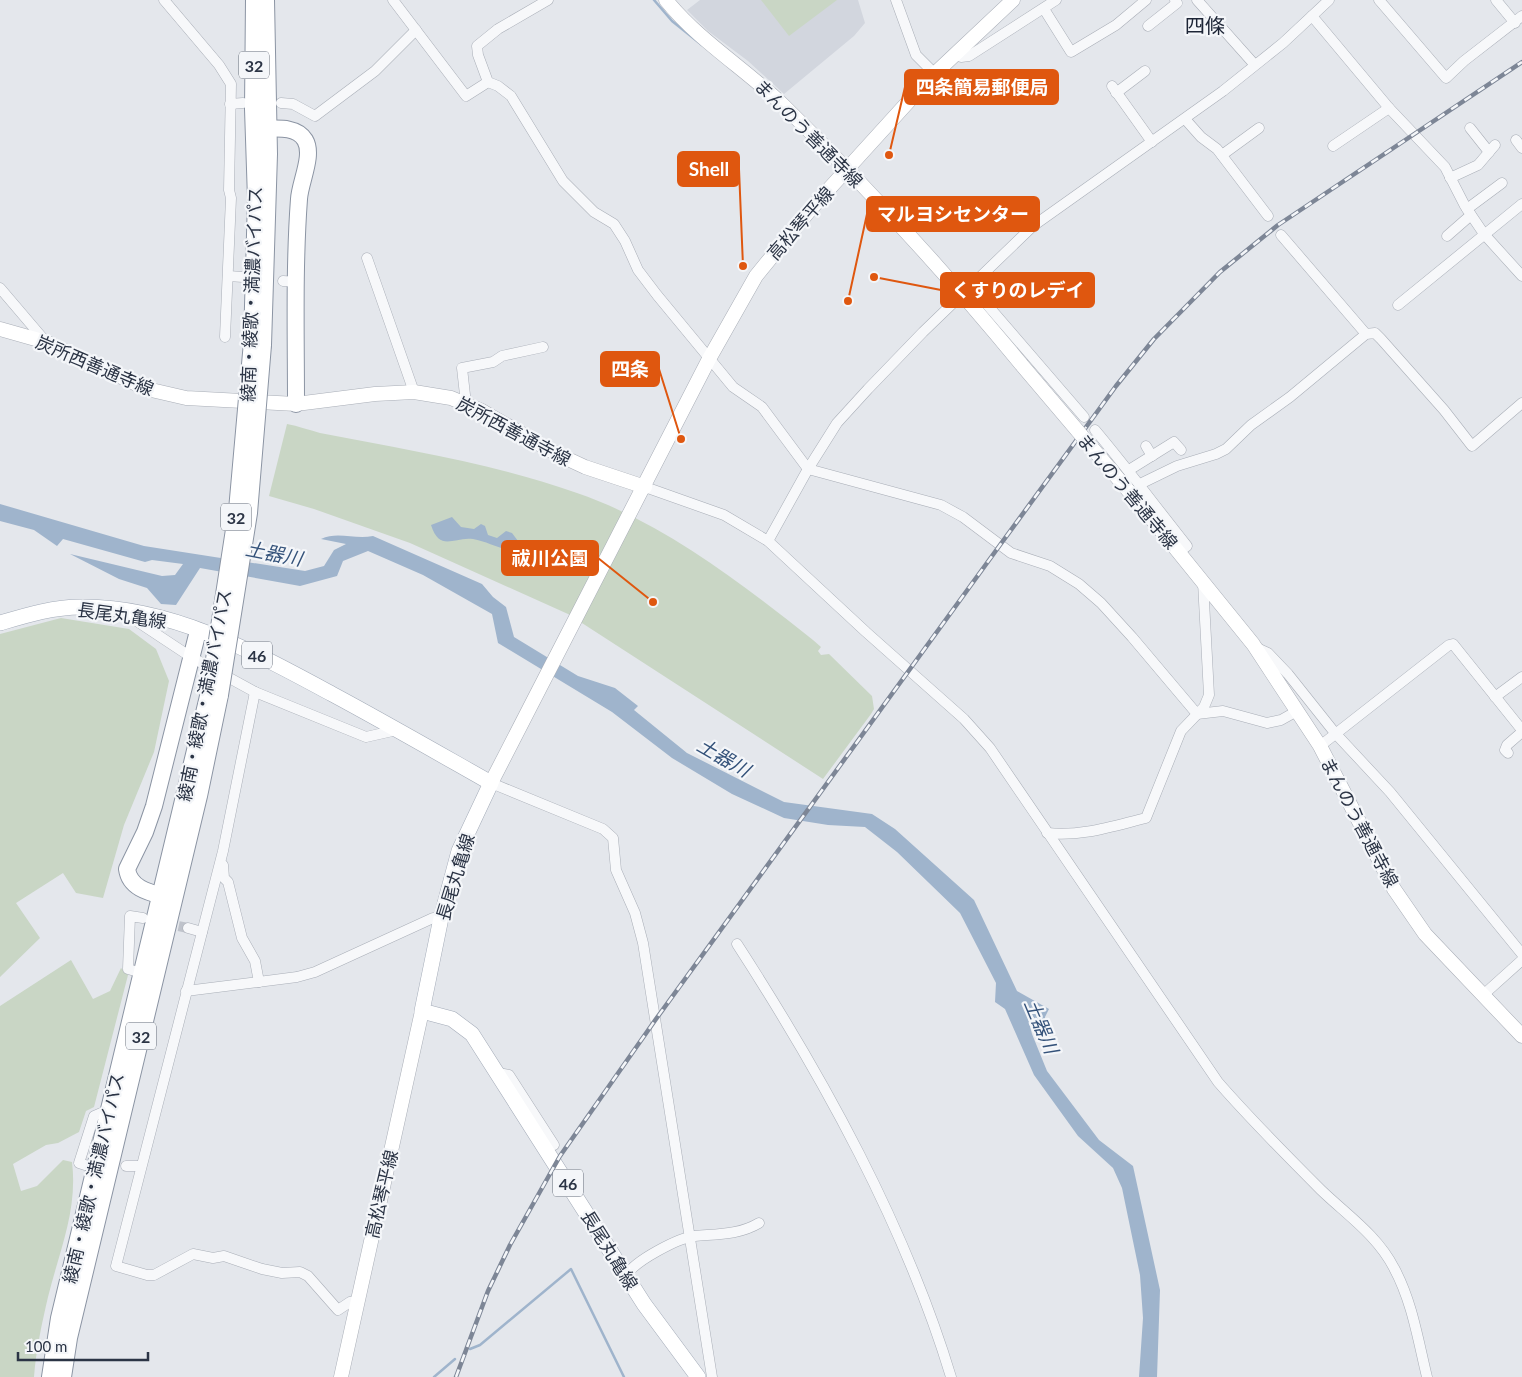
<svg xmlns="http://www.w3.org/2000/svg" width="1522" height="1377" viewBox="0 0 1522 1377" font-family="Lato,'Noto Sans JP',sans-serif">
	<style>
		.built { fill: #d2d6de }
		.green { fill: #c9d6c5 }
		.water { fill: #9fb4cc }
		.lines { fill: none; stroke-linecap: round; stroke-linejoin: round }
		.stream { stroke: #9fb4cc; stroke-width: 2.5 }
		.minor-tunnel { stroke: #bfc3cb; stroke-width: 10; stroke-dasharray: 10 5; stroke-linecap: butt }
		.minor-casing { stroke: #a9aeb7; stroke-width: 11 }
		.secondary-casing { stroke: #a9aeb7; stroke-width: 15 }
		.primary-casing { stroke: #a3abb8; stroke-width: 16 }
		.trunk-casing { stroke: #8b94a3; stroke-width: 18 }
		.minor { stroke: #f7f8fa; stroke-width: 10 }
		.secondary { stroke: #fff; stroke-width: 14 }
		.primary { stroke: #fff; stroke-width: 15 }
		.trunk { stroke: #fff; stroke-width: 16 }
		.rail-casing { stroke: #7d8696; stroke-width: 4.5 }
		.rail { stroke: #f4f6f9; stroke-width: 2.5; stroke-dasharray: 8; stroke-linecap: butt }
		.secondary-bridge-casing { stroke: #a9aeb7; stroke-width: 15; stroke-linecap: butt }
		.trunk-bridge-casing { stroke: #8b94a3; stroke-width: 18; stroke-linecap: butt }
		.secondary-bridge { stroke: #fff; stroke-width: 14 }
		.trunk-bridge { stroke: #fff; stroke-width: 16 }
		.labels { text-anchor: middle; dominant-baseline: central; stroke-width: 4.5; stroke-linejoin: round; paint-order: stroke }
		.shield { fill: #f4f6f9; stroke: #676e7b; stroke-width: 1 }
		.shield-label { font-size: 16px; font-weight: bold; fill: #2b3445 }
		.street-label { font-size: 18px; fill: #2b3445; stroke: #f4f6f9 }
		.water-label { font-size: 19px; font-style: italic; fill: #34527a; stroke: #f4f6f9 }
		.quarter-label { font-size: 20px; fill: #1d2536; stroke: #f4f6f9 }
		.leader { fill: none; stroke: #df570f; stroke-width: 2 }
		.callout-dot { fill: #df570f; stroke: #f4f6f9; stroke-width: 2 }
		.callout { fill: #df570f; stroke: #df570f; stroke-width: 2 }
		.callout-label { font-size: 19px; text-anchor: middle; font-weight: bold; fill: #fff }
	</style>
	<rect width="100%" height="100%" fill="#e4e7ec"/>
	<!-- built -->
	<path class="built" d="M700,0H858L865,23L854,36L784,94L748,61L708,31L687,10Z"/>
	<!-- green -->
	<g class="green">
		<path d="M761,0H837L789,36Z"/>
		<path d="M287,424C298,426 309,430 320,433C406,450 493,463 577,493C664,523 741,583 813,640L821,647L818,651L821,655L829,654L872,696L874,709L871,714L823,779L568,614L410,543L314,509L269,496Z"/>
		<path d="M61,618L129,629L156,649L169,681L154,752L124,825L103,898L76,893L63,873L16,903L40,938L0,977V634Z"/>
		<path d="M71,960L93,999L110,991L121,968L128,975L94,1107L86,1111L79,1132L58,1143L46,1145L13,1164L21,1191L37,1186L63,1160L72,1162C78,1210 59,1252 48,1297C42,1323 36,1350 34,1377H0V1006Z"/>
	</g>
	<!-- water -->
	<g class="water">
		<path d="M0,504L144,546L305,571L324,566L334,550L346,544L321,539C338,531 355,540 373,536L482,584L493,597L506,607L514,637L578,676L615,688L638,706L634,710L687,753L784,802L872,814L895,829L974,900L1017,991L1049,1009L1045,1017V1031L1025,1007L1032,1034L1047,1071L1099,1140L1133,1166L1160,1290L1157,1377H1139L1143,1318L1140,1275L1122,1188L1113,1168L1078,1136L1034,1075L1005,1009L995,1002L996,983L960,913L897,852L865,827L828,825L784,818L732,794L672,758L612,712L498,643L492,614L423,575L368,551L343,561L337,576L300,586L200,568L176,605L161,604L147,588L119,579L70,554L162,576L175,575L183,564L152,560L145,562L63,539L57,546L34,530L0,521Z"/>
		<path d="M452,517L461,527L474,529L481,524L485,526L488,535L497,538L506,531L512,533L518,541L508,550C496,547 485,541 473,539C455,536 440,553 431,525Z"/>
	</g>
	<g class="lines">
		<!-- stream -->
		<g class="stream">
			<path d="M654,0L672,21L702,45"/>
			<path d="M470,1349L480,1345L571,1269L624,1377"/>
			<path d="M434,1377L455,1359"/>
		</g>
		<!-- minor-tunnel -->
		<path class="minor-tunnel" d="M164,923L188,928"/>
		<!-- minor casing -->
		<g class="minor-casing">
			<g id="minor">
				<path d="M164,0L219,65L231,84L229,190L231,198L225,337"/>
				<path d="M393,0L466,96L488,82"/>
				<path d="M548,0L498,29L477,46L478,55L488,82L498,86L511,96L563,181L594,212L614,224L625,241L638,270L657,295L733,387L762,407L808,469L941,505L963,517L1011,553L1050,566L1079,584L1101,603L1132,637L1197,714L1223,711L1267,723L1281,720L1297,711"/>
				<path d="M896,0L916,55L935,74"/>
				<path d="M1197,0L1254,64"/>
				<path d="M1379,0L1446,78L1464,61L1522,16"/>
				<path d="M1496,0L1515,23"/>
				<path d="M1044,9L1071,52L1116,25L1146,0"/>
				<path d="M1312,16L1389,108L1445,167L1465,206L1484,234L1522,276"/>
				<path d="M1148,26L1177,3L1175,0"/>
				<path d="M954,54L961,57L969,56L1056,0"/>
				<path d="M1112,86L1152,142"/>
				<path d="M1116,93L1145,71"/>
				<path d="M281,103L293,104L315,116L375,71L416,30"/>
				<path d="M230,104L243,103"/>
				<path d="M1185,119L1201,137L1217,149L1268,216"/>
				<path d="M1470,128L1489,152"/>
				<path d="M1516,140L1522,148"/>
				<path d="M1333,146L1389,108"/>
				<path d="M1222,155L1259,128"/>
				<path d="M1450,178L1478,165L1495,145"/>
				<path d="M1467,209L1502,183"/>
				<path d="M1281,235L1366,334"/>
				<path d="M1447,236L1471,215"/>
				<path d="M367,258L414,392"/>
				<path d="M228,276L243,277"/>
				<path d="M283,281L297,282"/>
				<path d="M971,286L1084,417"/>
				<path d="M0,288L46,342"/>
				<path d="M1398,305L1522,204"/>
				<path d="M466,404L462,368L493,362L502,356L543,347"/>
				<path d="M1095,430C1127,468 1156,507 1187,546L1179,552"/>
				<path d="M1146,446L1152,456"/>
				<path d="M1129,470L1174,442L1181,450"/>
				<path d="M1140,484L1177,466L1216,454L1226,449L1251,425L1290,397L1366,334L1375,333L1381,339L1444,410L1472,446L1522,403"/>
				<path d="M645,487L724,515L768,541L866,632L964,719L990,748L1218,1082C1251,1120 1286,1155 1321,1190C1347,1215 1377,1235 1394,1268C1412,1301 1418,1340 1427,1377"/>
				<path d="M768,541L808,469L837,423L868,389L923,332L1033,226L1223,91L1283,43L1329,0"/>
				<path d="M126,614L191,657L255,692L366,737L397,730"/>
				<path d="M1255,647L1268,653L1288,674L1335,733L1390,792L1522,954"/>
				<path d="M255,692L223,851L116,1266L147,1275H154L193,1254L213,1258L224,1256L262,1269L282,1273L300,1272L308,1276L338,1310L350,1302L357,1301"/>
				<path d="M1495,697L1522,677"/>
				<path d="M1320,746L1449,645L1453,644L1522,730"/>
				<path d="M1508,753L1505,750L1507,745L1522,732"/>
				<path d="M491,783L603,829L613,838L616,870L635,913L643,943L712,1377"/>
				<path d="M1047,833C1081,837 1113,826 1146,818L1181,731L1204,707L1209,695L1203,582"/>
				<path d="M223,865L224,878L228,882L242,938L255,961L259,982"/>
				<path d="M188,928L202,932"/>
				<path d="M737,944C823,1077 905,1225 951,1377"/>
				<path d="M142,973L128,969L130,916L143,918"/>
				<path d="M186,991L297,977L315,972L433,918H441"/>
				<path d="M1482,996L1522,960"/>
				<path d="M498,1073L509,1075L554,1145"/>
				<path d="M85,1165L79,1163L94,1116L101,1113L113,1117"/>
				<path d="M126,1166H141"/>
				<path d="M626,1276C634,1261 678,1238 695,1236C717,1234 739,1235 759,1223"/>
			</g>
		</g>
		<!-- secondary casing -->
		<g class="secondary-casing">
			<g id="secondary">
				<path d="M666,0C699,41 747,70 785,107C868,188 947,274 1021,364"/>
				<path d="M0,329L46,342L147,389L186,398L296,404L375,394L414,392L451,398L482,411L555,453L585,467L645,487"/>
				<path d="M1138,502L1253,644L1320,746L1394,889L1425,934L1522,1036"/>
				<path d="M491,783L709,359L756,276L809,211L928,80L1013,0"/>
				<path d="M341,1377L422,1011"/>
			</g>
		</g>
		<!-- primary casing -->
		<g class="primary-casing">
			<path id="primary" d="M0,623C27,615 53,607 81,607C171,606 256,653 332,694C386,723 438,753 491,783L459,851L441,918L422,1011L452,1019L472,1034L644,1304L698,1377"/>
		</g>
		<!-- trunk casing -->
		<g class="trunk-casing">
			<g id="trunk">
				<path d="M259,129C274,129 296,125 305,140C314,155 300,182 299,199C294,267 296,336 296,404"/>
				<path d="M252,342L256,199L253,109L254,0"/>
				<path d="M263,345L269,154L266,0"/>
				<path d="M170,898C152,893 130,890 127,869L145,832L154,806L198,631"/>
				<path d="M50,1377L59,1318L209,692"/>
				<path d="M63,1377L69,1338L199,796L220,695"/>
			</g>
		</g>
		<!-- minor -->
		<use href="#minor" class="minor"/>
		<!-- secondary -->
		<use href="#secondary" class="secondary"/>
		<!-- primary -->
		<use href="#primary" class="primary"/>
		<!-- trunk -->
		<use href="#trunk" class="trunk"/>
		<!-- rail casing -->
		<g class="rail-casing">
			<path id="rail" d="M456,1377L488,1291L510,1245L560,1156L656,1019L1000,545L1116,386L1154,339L1220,272L1278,225L1522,62"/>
		</g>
		<!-- rail -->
		<use href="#rail" class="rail"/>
		<!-- secondary-bridge casing -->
		<g class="secondary-bridge-casing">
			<path id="secondary-bridge" d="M1021,364L1138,502"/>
		</g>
		<!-- trunk-bridge casing -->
		<g class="trunk-bridge-casing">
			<g id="trunk-bridge">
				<path d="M209,692L237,510L252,342"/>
				<path d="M220,695L249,513L263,345"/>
			</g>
		</g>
		<!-- secondary-bridge -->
		<use href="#secondary-bridge" class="secondary-bridge"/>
		<!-- trunk-bridge -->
		<use href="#trunk-bridge" class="trunk-bridge"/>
	</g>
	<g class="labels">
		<!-- shield labels -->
		<g class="shield">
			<rect x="239" y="51.5" width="30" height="27" rx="4"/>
			<rect x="221" y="503.5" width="30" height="27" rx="4"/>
			<rect x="242" y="641.5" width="30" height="27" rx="4"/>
			<rect x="126" y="1022.5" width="30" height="27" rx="4"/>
			<rect x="553" y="1169.5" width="30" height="27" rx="4"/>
		</g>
		<g class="shield-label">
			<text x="254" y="65">32</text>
			<text x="236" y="517">32</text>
			<text x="257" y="655">46</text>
			<text x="141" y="1036">32</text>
			<text x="568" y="1183">46</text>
		</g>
		<!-- street labels -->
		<g class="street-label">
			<text transform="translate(809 133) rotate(45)">まんのう善通寺線</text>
			<text transform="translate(800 223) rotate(-49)">高松琴平線</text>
			<text transform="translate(251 294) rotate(-88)">綾南・綾歌・満濃バイパス</text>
			<text transform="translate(95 365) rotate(23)">炭所西善通寺線</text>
			<text transform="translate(514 431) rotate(28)">炭所西善通寺線</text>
			<text transform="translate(1128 491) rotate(50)">まんのう善通寺線</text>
			<text transform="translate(122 615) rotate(8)">長尾丸亀線</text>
			<text transform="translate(204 695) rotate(-79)">綾南・綾歌・満濃バイパス</text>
			<text transform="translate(1360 822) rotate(62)">まんのう善通寺線</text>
			<text transform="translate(455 877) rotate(-73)">長尾丸亀線</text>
			<text transform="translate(93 1178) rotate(-77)">綾南・綾歌・満濃バイパス</text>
			<text transform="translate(381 1194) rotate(-77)">高松琴平線</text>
			<text transform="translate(610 1250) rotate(58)">長尾丸亀線</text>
		</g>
		<!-- water labels -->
		<g class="water-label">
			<text transform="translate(274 553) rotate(11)">土器川</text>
			<text transform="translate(724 757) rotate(30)">土器川</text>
			<text transform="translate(1042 1026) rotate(67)">土器川</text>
		</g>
		<!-- quarter labels -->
		<g class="quarter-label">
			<text x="1205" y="25">四條</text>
		</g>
	</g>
	<!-- callouts -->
	<path class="leader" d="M889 155L905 87M743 266L739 169M848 301L867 214M874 277L941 290M681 439L659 369M653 602L598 558"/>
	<g class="callout-dot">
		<circle cx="889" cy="155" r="5"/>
		<circle cx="743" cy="266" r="5"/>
		<circle cx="848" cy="301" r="5"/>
		<circle cx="874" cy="277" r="5"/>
		<circle cx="681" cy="439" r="5"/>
		<circle cx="653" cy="602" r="5"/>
	</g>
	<g class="callout">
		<rect x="905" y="70" width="153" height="34" rx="5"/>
		<rect x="678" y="152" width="61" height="34" rx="5"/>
		<rect x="867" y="197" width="172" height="34" rx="5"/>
		<rect x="941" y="273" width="153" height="34" rx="5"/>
		<rect x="601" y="352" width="58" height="34" rx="5"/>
		<rect x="502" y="541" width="96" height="34" rx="5"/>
	</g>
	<g class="callout-label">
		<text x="982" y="94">四条簡易郵便局</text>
		<text x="709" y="176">Shell</text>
		<text x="953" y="221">マルヨシセンター</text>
		<text x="1018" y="297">くすりのレデイ</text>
		<text x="630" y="376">四条</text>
		<text x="550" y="565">祓川公園</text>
	</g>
	<!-- scale -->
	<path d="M18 1352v8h130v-8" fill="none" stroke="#2b3445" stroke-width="2.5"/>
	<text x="25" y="1352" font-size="15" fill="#2b3445" stroke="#f4f6f9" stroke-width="4" paint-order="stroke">100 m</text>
</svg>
